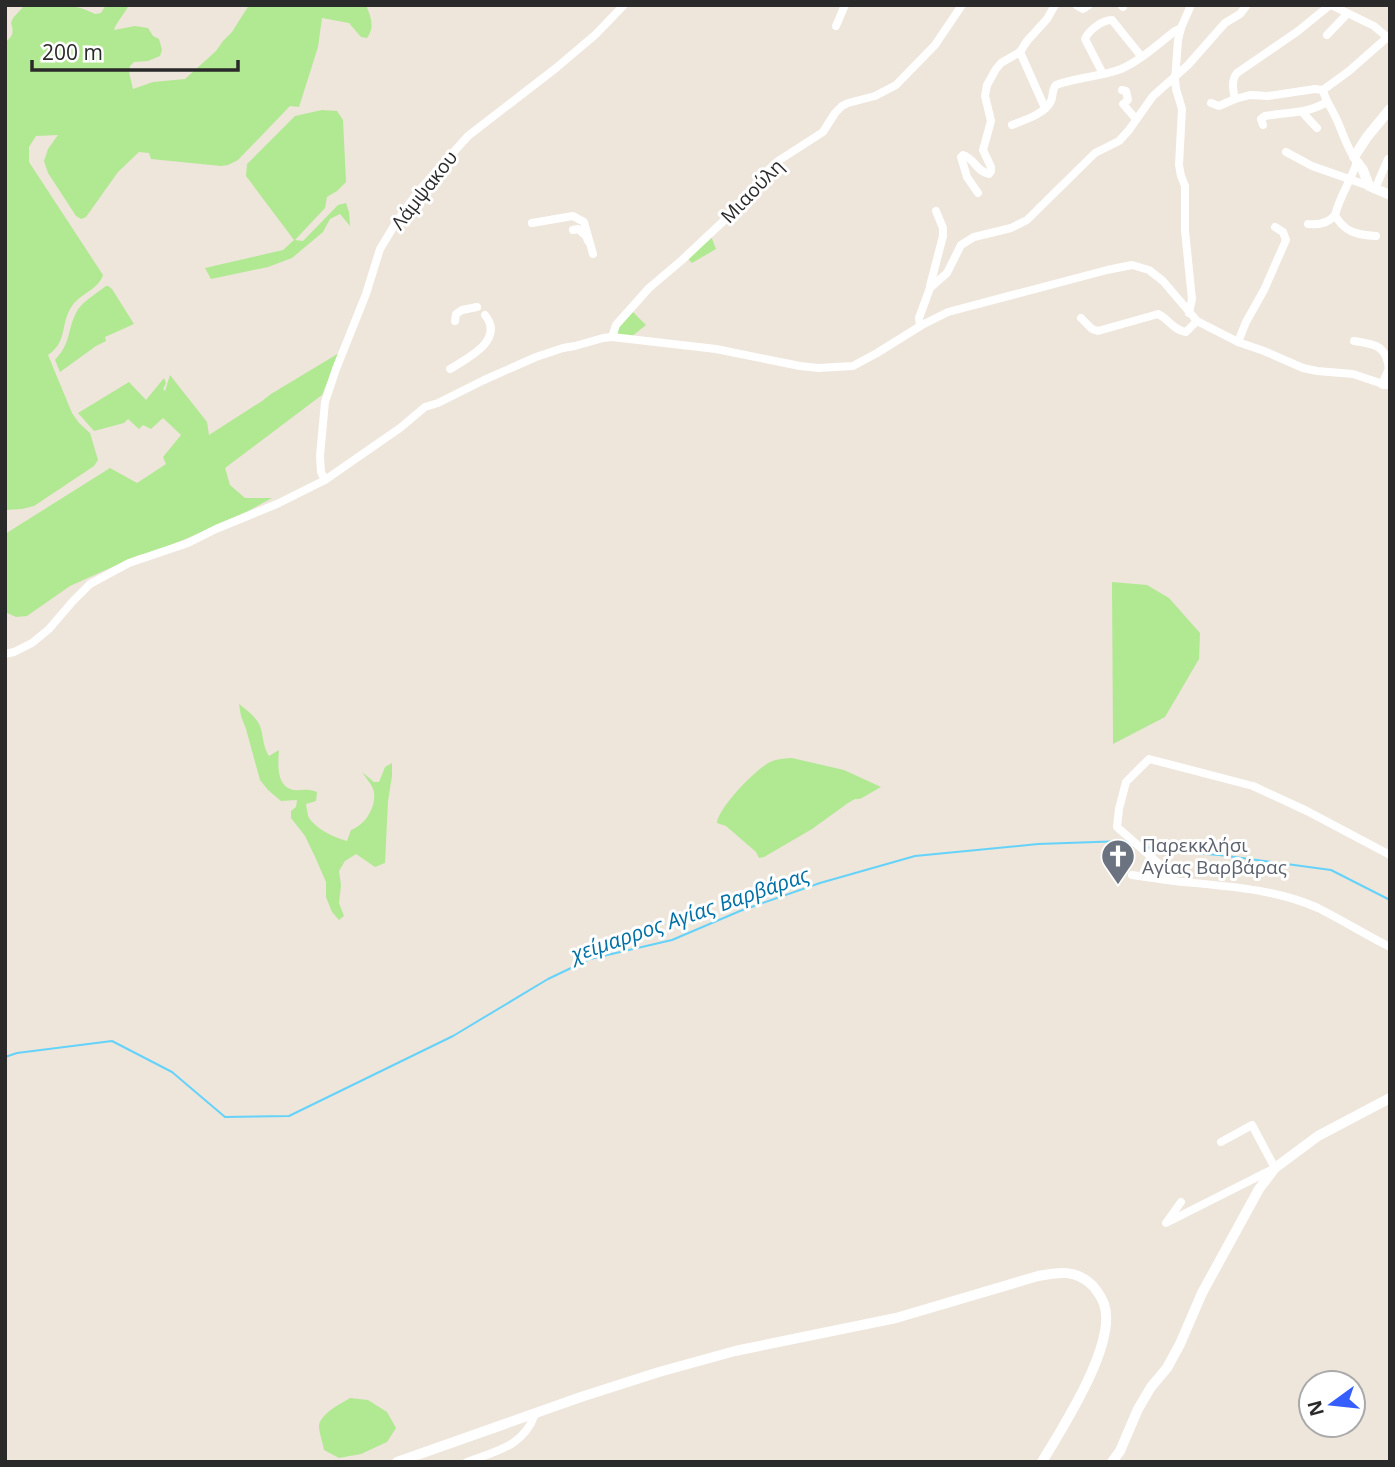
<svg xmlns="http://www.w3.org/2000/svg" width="1395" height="1467" viewBox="0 0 1395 1467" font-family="'Open Sans',sans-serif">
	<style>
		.green { fill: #b1e993 }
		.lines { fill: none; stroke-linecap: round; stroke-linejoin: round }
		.stream { stroke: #65d3f9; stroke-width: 2 }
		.minor { stroke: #fff; stroke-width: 8 }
		.tertiary { stroke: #fff; stroke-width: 10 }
		.labels { text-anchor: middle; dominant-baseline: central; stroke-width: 6; stroke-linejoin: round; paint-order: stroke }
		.street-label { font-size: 19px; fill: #2a2a2a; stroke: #fff }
		.worship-label { font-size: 19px; fill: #5b616d; stroke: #fff; text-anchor: start }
		.water-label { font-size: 21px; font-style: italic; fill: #0270a6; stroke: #fff }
	</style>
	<rect width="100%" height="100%" fill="#eee5db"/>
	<!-- green -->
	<g class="green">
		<path d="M25,5C49,5 74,2 95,14L101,13L106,5H129C125,13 116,23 114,30L135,26L148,28L153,36L159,39L162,50L160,56L148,61L134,62L130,66L129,72L133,89L153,82L185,79L216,51L223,41L232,32L249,5H366C371,17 375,27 367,38L361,37L349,23L322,18L318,47L299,107L290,106L238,160L228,165L221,166L151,159L149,153L139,152L118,172L86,217L81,219L76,216L48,173L44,161L48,149L58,135L36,136L29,147V162L103,275C99,289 80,294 72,306C60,323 68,342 48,355L72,413L79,423L90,433L98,460L94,466L34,506L22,509L5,510V42C13,37 14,32 11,23L13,18Z"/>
		<path d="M322,110L337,111L343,120L346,182L337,191L327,197L325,208L295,240L303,241L338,205L346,203L349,212L350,226L340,214L330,219L323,232L292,258L268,267L211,279L205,268L283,250L294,240L246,176L247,164L295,116Z"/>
		<path d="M711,236L716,249L692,263L688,259Z"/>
		<path d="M106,286H108L112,289L134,324L105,337L106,341L96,346L60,372L55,360C71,343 67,331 76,313C81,302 96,294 106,286Z"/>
		<path d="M631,310L646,325L631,337L618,336V327Z"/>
		<path d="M339,353L322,395L225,468L230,485L245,498H272L248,511L190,537L154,552L139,555L70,586L27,616L16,617L5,612V534L110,468L137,483L166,464L163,457L181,435L163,418L151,429L143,425L139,429L128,419L124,423L94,431L78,413L129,382L146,400L164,378L166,383L163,389L165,391L170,375L207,422L209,435L262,401L271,394Z"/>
		<path d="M1112,582L1147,585L1169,598L1200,633L1199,659L1165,717L1113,744Z"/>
		<path d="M239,704C247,710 256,717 260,726C264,737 262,745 269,756L279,750C278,764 276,787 294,790C304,791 305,788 317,792L316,801L306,804C306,805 308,815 308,816C314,828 335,838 347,841L351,830C365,825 376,808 374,792C373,786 366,778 362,772L374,782H379L385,767L392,763V776L388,801L385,863L375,867L356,854L345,861L339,871L341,885L339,903L344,916L339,920L332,912L326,897V882L316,859L305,836L291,818V811L296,807L297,800L281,801L268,790L260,780L246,729L241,716Z"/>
		<path d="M792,758L844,770L881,787L860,799H855L848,803L812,829L764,857L759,858L756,852L726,826L717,823C718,808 756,769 770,762C777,759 785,758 792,758Z"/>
		<path d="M350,1398L368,1400L387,1412L396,1428L387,1442L361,1454L339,1458L324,1450C323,1443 319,1433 319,1426C320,1414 340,1404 350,1398Z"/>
	</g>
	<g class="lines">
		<!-- stream -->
		<g class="stream">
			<path d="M1146,847L1165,851L1219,855L1331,870L1390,900"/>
			<path d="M5,1057L17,1053L112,1041L172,1072L225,1117L289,1116L453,1036L548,979L590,959L672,940L740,911L820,883L915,856L1038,844L1124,841L1130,843"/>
		</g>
		<!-- minor -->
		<g class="minor">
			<path d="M1076,5L1083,9L1089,5"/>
			<path d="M1121,5L1123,7"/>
			<path d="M1331,5L1374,26L1387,37"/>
			<path d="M836,26L845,5"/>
			<path d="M1327,35L1347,14"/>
			<path d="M1020,52L1045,108"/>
			<path d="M1103,74L1085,39C1089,30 1102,20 1112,20L1141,56"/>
			<path d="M1122,90L1126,91L1128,100L1123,104L1136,119"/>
			<path d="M1235,99C1233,90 1231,80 1237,73L1298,31L1330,5"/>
			<path d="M1211,103L1219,106L1235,99L1250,95L1268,96L1315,89L1323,90"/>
			<path d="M1302,112L1317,128"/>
			<path d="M1012,125C1024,120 1045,114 1051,101C1054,94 1051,91 1056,85C1077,77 1100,77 1121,69C1140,61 1158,44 1175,31L1181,28"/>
			<path d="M1263,125L1261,119L1265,116C1287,112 1307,114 1327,102"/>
			<path d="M1286,152L1312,166L1369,186"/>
			<path d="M1375,189L1388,159H1390"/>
			<path d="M978,193L967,177L961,157L963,155C974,158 977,172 989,174L991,171V167L983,150L991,121L985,96L987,85L996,69L1001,63L1020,52L1027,41L1047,19L1055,5"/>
			<path d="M532,223L573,216L584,222L593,254"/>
			<path d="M1308,224C1318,225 1328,224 1335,215"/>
			<path d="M573,230L578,229L586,236L588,241"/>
			<path d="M1376,236C1357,235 1344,232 1335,215C1340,196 1351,180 1357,162C1346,147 1343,132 1335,116C1331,107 1325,100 1323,90L1349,71L1390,35"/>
			<path d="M930,286L943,236V228L936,211"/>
			<path d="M1189,313L1192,299L1185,231V186L1181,176L1179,165L1182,109L1176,89L1175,80L1178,40L1181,28L1191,5"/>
			<path d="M1081,318L1092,329L1098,331L1158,314C1169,319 1173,330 1186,332L1197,321"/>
			<path d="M455,321L456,314L462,310L477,307"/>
			<path d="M920,326L919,318L930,288L947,273L961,245L974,237L1011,228L1027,220L1095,153L1119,141L1129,130L1153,96L1188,65L1225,23L1240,14L1247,5"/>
			<path d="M612,337L616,325L649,288L682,260L747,199L765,173L778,161L823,132L835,113L842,106L848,103L875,96L896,85L935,45L962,5"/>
			<path d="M1354,341C1376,344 1387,346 1389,370"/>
			<path d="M1238,342L1246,322L1264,290L1286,240L1283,232L1275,227"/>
			<path d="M450,369C468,358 505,340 485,315"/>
			<path d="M325,480L321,472L320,456L325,402L336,369L366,294L380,249L397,221L417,193L468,136L556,68L595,35L624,5"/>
			<path d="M5,654L14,652L32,643L49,629L73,601L90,584L129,563L188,543L216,529L277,504L325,480L400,428L425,407L438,403L484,380L536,357L563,348L575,346L603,338L612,337L716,349L800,366L818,368L853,366L877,353L922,325L948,312L1107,270L1132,265L1149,270L1163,281L1197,321L1238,342L1264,351L1303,368L1317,371L1353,374L1383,384"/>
			<path d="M1390,855L1307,811L1253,786L1149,759L1126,782L1119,809L1117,827L1157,862L1174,881C1222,886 1273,888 1318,908C1342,920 1366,935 1390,947"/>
			<path d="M1132,875L1174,881"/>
			<path d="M1181,1202L1166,1223L1275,1168L1252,1125L1221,1142"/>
			<path d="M467,1462C497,1451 524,1446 535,1414"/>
		</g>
		<!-- tertiary -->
		<g class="tertiary">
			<path d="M1354,157L1367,137L1390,109"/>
			<path d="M1357,162L1363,170L1369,186L1390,195"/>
			<path d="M1390,369L1383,384H1390"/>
			<path d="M397,1462L581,1397L659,1372L735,1351L896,1318L1038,1276C1059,1272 1076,1269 1093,1286C1097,1291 1102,1298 1104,1304C1118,1343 1062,1428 1042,1462"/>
			<path d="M1112,1462L1120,1451L1138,1409L1151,1387L1167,1368L1180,1344L1202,1293L1259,1189L1275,1168L1318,1136L1390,1098"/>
		</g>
	</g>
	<!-- icons -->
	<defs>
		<g id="church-pin" transform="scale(1.75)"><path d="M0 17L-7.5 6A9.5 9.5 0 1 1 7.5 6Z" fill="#6b7280" stroke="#fff"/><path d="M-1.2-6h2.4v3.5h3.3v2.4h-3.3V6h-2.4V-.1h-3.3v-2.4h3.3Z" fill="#fff"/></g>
	</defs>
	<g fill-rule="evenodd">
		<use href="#church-pin" x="1118" y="856"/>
	</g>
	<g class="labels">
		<!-- street labels -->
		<g class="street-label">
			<text transform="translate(424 190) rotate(-52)">Λάμψακου</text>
			<text transform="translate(752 191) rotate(-46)">Μιαούλη</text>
		</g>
		<!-- worship labels -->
		<g class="worship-label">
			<text x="1142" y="845">Παρεκκλήσι<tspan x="1142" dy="22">Αγίας Βαρβάρας</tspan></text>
		</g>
		<!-- water labels -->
		<g class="water-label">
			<text transform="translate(690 914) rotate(-19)">χείμαρρος Αγίας Βαρβάρας</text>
		</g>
	</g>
	<!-- border -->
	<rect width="1395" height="1467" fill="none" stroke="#2a2a2a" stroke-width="14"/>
	<!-- north arrow -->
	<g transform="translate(1332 1404) rotate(255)"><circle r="33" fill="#ffffff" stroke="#aaaaaa" stroke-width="2"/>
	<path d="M0-5L12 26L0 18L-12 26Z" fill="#365eff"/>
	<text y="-10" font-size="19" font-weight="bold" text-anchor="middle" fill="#2a2a2a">N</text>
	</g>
	<!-- scale -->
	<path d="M32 60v10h206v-10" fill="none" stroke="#2a2a2a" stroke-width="3.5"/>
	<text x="42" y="60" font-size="21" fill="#2a2a2a" stroke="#ffffff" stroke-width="5" paint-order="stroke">200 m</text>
</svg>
